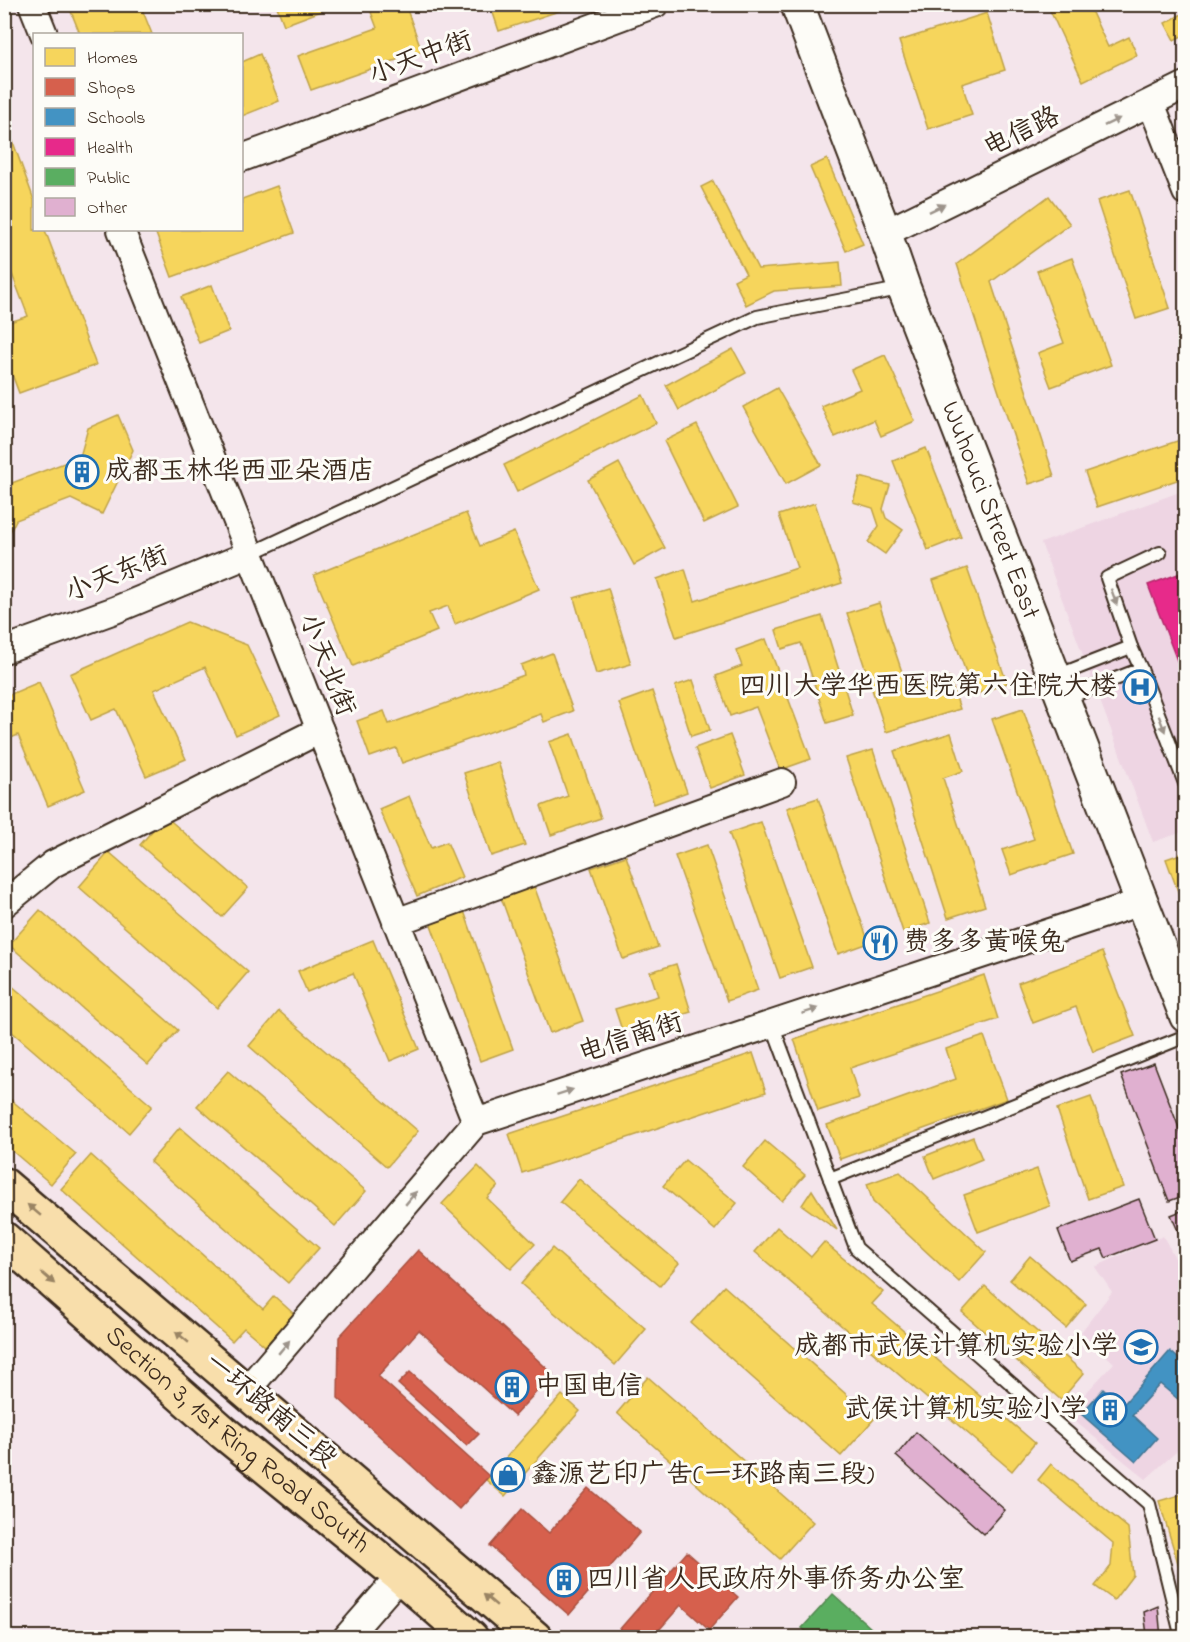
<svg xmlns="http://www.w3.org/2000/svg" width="1190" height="1642" viewBox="0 0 1190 1642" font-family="'Indie Flower','LXGW WenKai TC',sans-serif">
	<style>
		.built { fill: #eed5e3 }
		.homes { fill: #f6d55c; stroke: #bea249; stroke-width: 1.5 }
		.shops { fill: #d6604d; stroke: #a8503f; stroke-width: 1.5 }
		.schools { fill: #4393c3; stroke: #417492; stroke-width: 1.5 }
		.health { fill: #e7298a; stroke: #b3296a; stroke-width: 1.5 }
		.public { fill: #5aae61; stroke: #51864d; stroke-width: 1.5 }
		.building { fill: #e0b0d0; stroke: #3b2a1e; stroke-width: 1.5 }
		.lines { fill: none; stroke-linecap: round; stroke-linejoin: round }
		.service-casing { stroke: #3b2a1e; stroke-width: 16 }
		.minor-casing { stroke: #3b2a1e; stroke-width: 30 }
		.tertiary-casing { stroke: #3b2a1e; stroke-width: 36 }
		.primary-casing { stroke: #3b2a1e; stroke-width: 38 }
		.service { stroke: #fdfcf7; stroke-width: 12 }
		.minor { stroke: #fdfcf7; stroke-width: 26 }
		.tertiary { stroke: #fdfcf7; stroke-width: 32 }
		.primary { stroke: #f8deab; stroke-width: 33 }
		.oneway { fill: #9c938a }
		.oneway2 { fill: #9a8464 }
		.labels { text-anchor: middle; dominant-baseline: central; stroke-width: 6; stroke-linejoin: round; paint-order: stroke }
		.street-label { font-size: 27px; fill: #3b2a1e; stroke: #fdfcf7 }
		.poi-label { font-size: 27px; fill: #3b2a1e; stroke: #fdfcf7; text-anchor: start }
	</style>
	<rect width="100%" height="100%" fill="#f4e5eb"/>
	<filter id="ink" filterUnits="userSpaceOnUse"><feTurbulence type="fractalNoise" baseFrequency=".0167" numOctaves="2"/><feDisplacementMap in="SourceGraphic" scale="12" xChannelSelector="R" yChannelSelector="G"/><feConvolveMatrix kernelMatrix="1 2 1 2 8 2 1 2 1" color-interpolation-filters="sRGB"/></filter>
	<g filter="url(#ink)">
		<!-- built -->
		<g class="built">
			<path d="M1185,490V838L1183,832L1153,842L1041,543Z"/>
			<path d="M1163,1236L1185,1276V1444L1146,1479L1066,1414L1114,1363L1081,1332L1112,1292L1095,1267Z"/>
		</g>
		<!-- homes -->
		<g class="homes">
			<path d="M68,4H140L152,34H80Z"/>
			<path d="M276,4H322L324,10L284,25Z"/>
			<path d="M368,4H405L422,51L311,90L298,56L377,28Z"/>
			<path d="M490,4H580L499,31Z"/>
			<path d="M1047,4H1088L1108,47L1129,37L1137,55L1083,81Z"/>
			<path d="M1186,12V34L1174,40L1165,23Z"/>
			<path d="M987,13L1005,70L962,84L972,115L928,129L899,41Z"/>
			<path d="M260,54L279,101L242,116V62Z"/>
			<path d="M9,131L34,200V230H45L96,365L19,393L4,353V324L28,316L4,253V132Z"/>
			<path d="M827,159L863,244L846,251L810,167Z"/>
			<path d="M713,181L758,269L840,262L842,286L774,291L746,305L734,280L746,274L701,187Z"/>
			<path d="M277,186L294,233L172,277L155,231L158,230H242V199Z"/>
			<path d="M1130,190L1170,308L1136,319L1097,201Z"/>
			<path d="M1049,196L1070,224L991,282L1054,476L1029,484L957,264Z"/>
			<path d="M1072,258L1111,365L1051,387L1038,353L1064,343L1037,271Z"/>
			<path d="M212,285L229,331L199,343L181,297Z"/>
			<path d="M733,349L746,373L679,410L666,385Z"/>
			<path d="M885,355L915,421L881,436L874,420L835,437L821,406L860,389L851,370Z"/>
			<path d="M777,388L821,465L786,484L743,407Z"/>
			<path d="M643,395L656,423L517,492L504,465Z"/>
			<path d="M118,415L133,450L102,514L71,499L16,520L4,544V486L80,457L88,428Z"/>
			<path d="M697,425L738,507L704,523L664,441Z"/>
			<path d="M1186,438V477L1097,507L1085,472Z"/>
			<path d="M926,448L961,537L928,550L893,461Z"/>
			<path d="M619,463L665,548L634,565L588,480Z"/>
			<path d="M860,477L890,485L883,509L886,518L903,530L885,554L868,542L879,526L873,508L853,502Z"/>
			<path d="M815,503L842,583L676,637L657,579L685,569L695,601L797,568L779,515Z"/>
			<path d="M466,513L480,546L514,532L539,589L455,624L448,606L429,613L437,631L353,666L314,575Z"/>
			<path d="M967,568L1007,683L974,695L933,580Z"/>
			<path d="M608,588L631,664L596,674L574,598Z"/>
			<path d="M879,603L908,690L949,677L960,709L886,732L847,613Z"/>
			<path d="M822,616L853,715L827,723L801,643L782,649L776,630Z"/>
			<path d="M187,622L247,645L280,715L236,735L205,667L154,690L186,759L146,776L116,709L91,720L70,674Z"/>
			<path d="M766,639L811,759L780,770L756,707L730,716L716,676L742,666L736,650Z"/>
			<path d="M552,653L573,711L544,722L541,714L402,763L396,748L370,757L357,721L384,711L389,724L524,675L521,665Z"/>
			<path d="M693,680L710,730L691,736L675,686Z"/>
			<path d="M39,682L85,790L48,806L18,735L4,741V697Z"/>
			<path d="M652,691L687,792L654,804L619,703Z"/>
			<path d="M1023,709L1073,854L1011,875L1002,850L1034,839L992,719Z"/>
			<path d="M951,733L963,771L943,778L985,906L948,918L894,751Z"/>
			<path d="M572,734L601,818L551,835L541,806L568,796L549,742Z"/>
			<path d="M730,735L745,775L710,788L695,748Z"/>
			<path d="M873,750L930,923L903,932L846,758Z"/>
			<path d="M498,762L525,845L491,856L464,773Z"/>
			<path d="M409,796L431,848L447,842L462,877L417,896L379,809Z"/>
			<path d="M818,798L869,943L838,954L787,808Z"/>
			<path d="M165,816L248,888L222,917L140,845Z"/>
			<path d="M761,822L812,967L780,978L729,833Z"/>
			<path d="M707,845L758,990L727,1001L675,856Z"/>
			<path d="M109,852L248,972L217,1008L79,887Z"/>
			<path d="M1186,852V892L1179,894L1166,859Z"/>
			<path d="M626,856L658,947L623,959L591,868Z"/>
			<path d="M533,883L583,1021L550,1033L500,895Z"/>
			<path d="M40,910L178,1030L148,1065L9,945Z"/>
			<path d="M464,911L513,1049L480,1061L430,922Z"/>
			<path d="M373,940L419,1049L390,1061L353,973L307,992L298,971Z"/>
			<path d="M1102,952L1135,1036L1093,1052L1076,1007L1033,1023L1018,983Z"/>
			<path d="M676,964L691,1012L623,1033L615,1009L658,996L650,972Z"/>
			<path d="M984,975L998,1019L850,1068L859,1098L818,1111L794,1039Z"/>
			<path d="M4,979L152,1106L129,1133L4,1025Z"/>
			<path d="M279,1011L418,1131L387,1167L249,1046Z"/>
			<path d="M984,1036L1007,1099L840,1159L827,1125L956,1079L946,1049Z"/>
			<path d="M753,1053L766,1092L522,1173L509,1134Z"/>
			<path d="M228,1071L366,1191L335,1226L197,1106Z"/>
			<path d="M4,1094L76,1154L51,1184L4,1144Z"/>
			<path d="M1091,1097L1123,1187L1088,1199L1057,1109Z"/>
			<path d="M180,1127L319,1248L288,1283L150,1162Z"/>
			<path d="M973,1137L982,1159L934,1179L925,1156Z"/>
			<path d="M765,1141L805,1175L782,1201L743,1167Z"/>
			<path d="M91,1155L263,1309L274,1296L294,1314L265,1346L244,1328L232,1341L61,1189Z"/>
			<path d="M685,1160L737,1203L715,1230L663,1186Z"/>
			<path d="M478,1166L498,1186L487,1198L535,1244L511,1269L442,1204Z"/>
			<path d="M1037,1169L1050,1206L978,1232L964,1195Z"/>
			<path d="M900,1172L986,1252L959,1282L873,1202L867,1184Z"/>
			<path d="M579,1179L679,1263L660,1286L560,1202Z"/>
			<path d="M812,1190L837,1230L802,1205Z"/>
			<path d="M777,1227L811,1257L824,1242L883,1292L872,1304L1035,1443L1012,1471L755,1252Z"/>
			<path d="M552,1248L646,1329L615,1365L521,1284Z"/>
			<path d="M1030,1256L1086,1304L1066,1328L1010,1280Z"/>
			<path d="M724,1286L874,1419L841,1456L691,1323Z"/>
			<path d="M985,1286L1084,1373L1061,1400L962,1312Z"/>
			<path d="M648,1377L813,1522L780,1559L617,1413Z"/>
			<path d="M562,1395L580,1411L505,1496L486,1480Z"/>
			<path d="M1051,1464L1128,1528L1133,1575L1114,1600L1095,1586L1111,1566L1113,1543L1038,1480Z"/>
			<path d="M1186,1493V1589L1159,1501Z"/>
		</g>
		<!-- shops -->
		<g class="shops">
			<path d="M418,1250L553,1374L514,1416L419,1330L378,1376L489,1476L459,1509L338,1398L339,1337Z"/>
			<path d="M410,1372L479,1434L467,1446L398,1384Z"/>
			<path d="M588,1488L640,1532L569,1615L490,1546L522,1509L549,1533Z"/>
			<path d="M687,1552L738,1597L709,1630L681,1605L652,1638H612Z"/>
		</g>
		<!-- schools -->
		<path class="schools" d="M1170,1351L1186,1365V1406L1160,1384L1132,1415L1157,1438L1136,1462L1081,1414L1103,1389L1122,1406Z"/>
		<!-- health -->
		<path class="health" d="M1186,571V684L1148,585Z"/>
		<!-- public -->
		<path class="public" d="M833,1594L882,1638H813L802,1628Z"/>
		<!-- building -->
		<g class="building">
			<path d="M1154,1063L1186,1146V1195L1169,1201L1121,1075Z"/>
			<path d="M1139,1199L1155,1239L1106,1258L1102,1249L1070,1261L1058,1230Z"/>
			<path d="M1186,1209V1249L1171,1215Z"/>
			<path d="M916,1432L1005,1510L984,1534L896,1456Z"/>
			<path d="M1158,1606L1161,1638H1143L1147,1635L1144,1612Z"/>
		</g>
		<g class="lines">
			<!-- service casing -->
			<g class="service-casing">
				<g id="service">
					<path d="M250,554L757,317L904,288"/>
					<path d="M1131,647L1141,669"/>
					<path d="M1054,677L1131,647L1107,578L1160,553"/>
					<path d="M1064,699L1141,669L1186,786"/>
					<path d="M772,1024L856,1248L1149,1504L1182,1638"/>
					<path d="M830,1179L1186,1036"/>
				</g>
			</g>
			<!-- minor casing -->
			<g class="minor-casing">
				<g id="minor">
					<path d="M32,4L44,34"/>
					<path d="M1151,103L1186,192"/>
					<path d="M242,158L655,4"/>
					<path d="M121,230L476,1122"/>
					<path d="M885,233L1186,85"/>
					<path d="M4,650L115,610L250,554"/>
					<path d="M4,904L53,864L320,730"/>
					<path d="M396,922L782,782"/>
					<path d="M246,1391L476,1122L1141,902"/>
					<path d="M346,1638L400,1576"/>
				</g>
			</g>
			<!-- tertiary casing -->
			<g class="tertiary-casing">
				<g id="tertiary">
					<path id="s1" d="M797,4L885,233L904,288L1186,1016"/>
				</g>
			</g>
			<!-- primary casing -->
			<g class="primary-casing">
				<g id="primary">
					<path d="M4,1185L535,1638"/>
					<path id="s2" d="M4,1239L223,1432L400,1576L471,1638"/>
				</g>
			</g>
			<!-- service -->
			<use href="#service" class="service"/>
			<!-- minor -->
			<use href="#minor" class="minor"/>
			<!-- tertiary -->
			<use href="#tertiary" class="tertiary"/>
			<!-- primary -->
			<use href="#primary" class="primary"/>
		</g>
		<!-- one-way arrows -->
		<defs><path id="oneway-solid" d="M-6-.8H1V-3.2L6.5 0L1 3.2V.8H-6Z" transform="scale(1.5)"/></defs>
		<g class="oneway">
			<use href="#oneway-solid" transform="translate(1112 122) rotate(-26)"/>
			<use href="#oneway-solid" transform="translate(937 208) rotate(-26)"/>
			<use href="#oneway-solid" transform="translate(1114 597) rotate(70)"/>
			<use href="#oneway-solid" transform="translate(1162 724) rotate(69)"/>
			<use href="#oneway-solid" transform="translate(810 1011) rotate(-18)"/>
			<use href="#oneway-solid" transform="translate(565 1092) rotate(-18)"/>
			<use href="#oneway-solid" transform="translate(411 1198) rotate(-50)"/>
			<use href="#oneway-solid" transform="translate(284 1347) rotate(-50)"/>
		</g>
		<g class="oneway2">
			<use href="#oneway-solid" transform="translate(34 1210) rotate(-140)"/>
			<use href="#oneway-solid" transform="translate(48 1278) rotate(41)"/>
			<use href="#oneway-solid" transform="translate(182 1337) rotate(-140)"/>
			<use href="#oneway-solid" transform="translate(490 1600) rotate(-140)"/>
		</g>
	</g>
	<!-- icons -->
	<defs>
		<g id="building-ring" transform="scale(1.725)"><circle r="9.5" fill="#fdfcf7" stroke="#1f6fb2" stroke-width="1.5"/><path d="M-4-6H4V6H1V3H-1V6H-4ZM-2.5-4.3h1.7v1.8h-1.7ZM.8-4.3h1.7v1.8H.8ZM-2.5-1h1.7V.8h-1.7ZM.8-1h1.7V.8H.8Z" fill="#1f6fb2"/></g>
		<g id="hospital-ring" transform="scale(1.725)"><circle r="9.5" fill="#fdfcf7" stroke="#1f6fb2" stroke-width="1.5"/><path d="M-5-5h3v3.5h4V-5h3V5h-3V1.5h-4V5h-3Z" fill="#1f6fb2"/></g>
		<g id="restaurant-ring" transform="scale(1.725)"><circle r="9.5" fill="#fdfcf7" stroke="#1f6fb2" stroke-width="1.5"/><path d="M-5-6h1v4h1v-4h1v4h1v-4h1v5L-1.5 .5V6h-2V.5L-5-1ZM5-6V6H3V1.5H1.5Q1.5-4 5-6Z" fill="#1f6fb2"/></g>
		<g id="school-ring" transform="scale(1.725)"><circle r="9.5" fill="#fdfcf7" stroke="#1f6fb2" stroke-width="1.5"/><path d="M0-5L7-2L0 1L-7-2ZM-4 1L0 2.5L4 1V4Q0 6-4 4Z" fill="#1f6fb2"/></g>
		<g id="shop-ring" transform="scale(1.725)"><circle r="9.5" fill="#fdfcf7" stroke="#1f6fb2" stroke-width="1.5"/><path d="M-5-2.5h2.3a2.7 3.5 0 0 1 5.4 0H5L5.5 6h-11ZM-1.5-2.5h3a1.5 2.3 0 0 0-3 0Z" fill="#1f6fb2"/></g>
	</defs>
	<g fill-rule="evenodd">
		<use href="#building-ring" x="82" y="472"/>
		<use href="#hospital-ring" x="1140" y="687"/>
		<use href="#restaurant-ring" x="880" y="943"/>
		<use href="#school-ring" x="1141" y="1347"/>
		<use href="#building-ring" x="512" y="1387"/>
		<use href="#building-ring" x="1110" y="1410"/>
		<use href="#shop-ring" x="508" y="1475"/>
		<use href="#building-ring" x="564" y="1580"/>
	</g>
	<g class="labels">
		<!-- street labels -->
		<g class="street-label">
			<text transform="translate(421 59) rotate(-20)">小天中街</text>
			<text transform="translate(1022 133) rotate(-26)">电信路</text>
			<text stroke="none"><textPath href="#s1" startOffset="542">Wuhouci Street East</textPath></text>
			<text transform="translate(117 575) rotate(-22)">小天东街</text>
			<text transform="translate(326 665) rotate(68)">小天北街</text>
			<text transform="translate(631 1039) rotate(-18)">电信南街</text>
			<text transform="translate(270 1411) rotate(40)">一环路南三段</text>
			<text stroke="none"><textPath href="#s2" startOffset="308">Section 3, 1st Ring Road South</textPath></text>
		</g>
		<!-- poi labels -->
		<g class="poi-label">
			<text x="105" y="472">成都玉林华西亚朵酒店</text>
			<text x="1117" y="687" text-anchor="end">四川大学华西医院第六住院大楼</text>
			<text x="903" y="943">费多多黄喉兔</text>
			<text x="1118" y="1347" text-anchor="end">成都市武侯计算机实验小学</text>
			<text x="535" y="1387">中国电信</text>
			<text x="1087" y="1410" text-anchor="end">武侯计算机实验小学</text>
			<text x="531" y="1475">鑫源艺印广告(一环路南三段)</text>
			<text x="587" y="1580">四川省人民政府外事侨务办公室</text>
		</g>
	</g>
	<!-- margin -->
	<rect width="1190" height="1642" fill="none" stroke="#fdfcf7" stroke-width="24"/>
	<rect x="12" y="12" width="1166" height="1618" fill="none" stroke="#3b2a1e" stroke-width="2" filter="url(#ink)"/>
	<!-- legend -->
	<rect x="33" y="33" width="210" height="198" fill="#fdfcf7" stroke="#afa8a0" stroke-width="1.5"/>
	<rect x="45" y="48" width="30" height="18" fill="#f6d55c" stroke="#afa8a0" stroke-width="1.5"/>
	<text x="87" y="63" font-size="18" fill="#3b2a1e">Homes</text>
	<rect x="45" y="78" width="30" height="18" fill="#d6604d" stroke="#afa8a0" stroke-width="1.5"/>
	<text x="87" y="93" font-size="18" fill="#3b2a1e">Shops</text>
	<rect x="45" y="108" width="30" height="18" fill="#4393c3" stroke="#afa8a0" stroke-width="1.5"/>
	<text x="87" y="123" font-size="18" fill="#3b2a1e">Schools</text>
	<rect x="45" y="138" width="30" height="18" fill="#e7298a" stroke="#afa8a0" stroke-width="1.5"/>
	<text x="87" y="153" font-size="18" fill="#3b2a1e">Health</text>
	<rect x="45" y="168" width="30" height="18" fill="#5aae61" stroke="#afa8a0" stroke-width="1.5"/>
	<text x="87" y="183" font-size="18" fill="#3b2a1e">Public</text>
	<rect x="45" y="198" width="30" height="18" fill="#e0b0d0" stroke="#afa8a0" stroke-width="1.5"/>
	<text x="87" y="213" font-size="18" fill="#3b2a1e">Other</text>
</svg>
